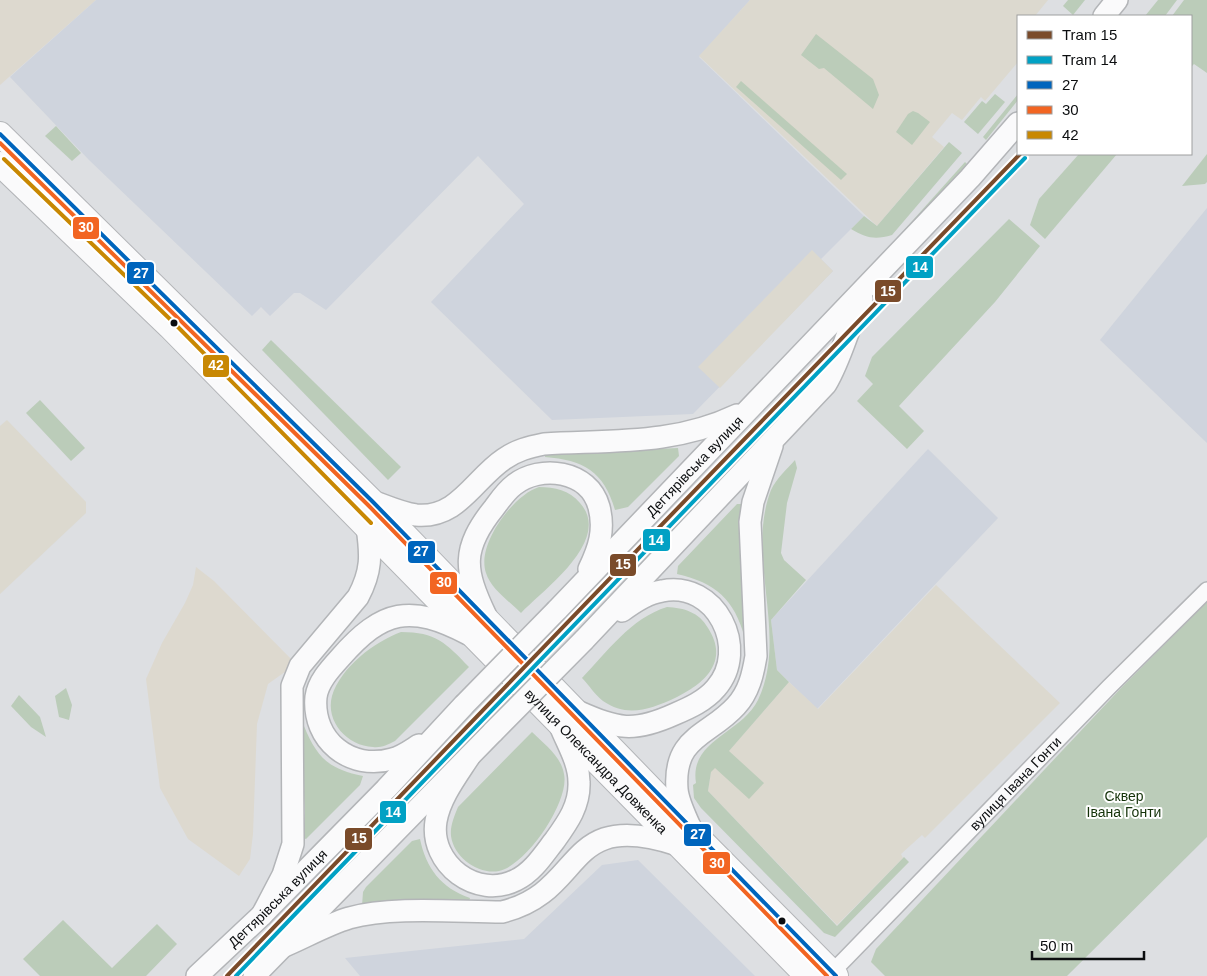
<svg xmlns="http://www.w3.org/2000/svg" width="1207" height="976" viewBox="0 0 1207 976" font-family="Helvetica,sans-serif">
	<style>
		.commercial { fill: #ddd9cf }
		.built { fill: #cfd4dd }
		.education { fill: #dcd9cf }
		.green { fill: #bbccb9 }
		.lines { fill: none; stroke-linecap: round; stroke-linejoin: round }
		.street-casing { stroke: #b3b5b8; stroke-width: 18 }
		.secondary-casing { stroke: #b3b5b8; stroke-width: 24 }
		.primary-casing { stroke: #b3b5b8; stroke-width: 26 }
		.street { stroke: #fafafb; stroke-width: 15 }
		.secondary { stroke: #fafafb; stroke-width: 21 }
		.primary { stroke: #fafafb; stroke-width: 24 }
		.secondary-bridge-casing { stroke: #b3b5b8; stroke-width: 24; stroke-linecap: butt }
		.secondary-bridge { stroke: #fafafb; stroke-width: 21 }
		.bus-1-casing { stroke: #fff; stroke-width: 8 }
		.bus-2-casing { stroke: #fff; stroke-width: 8 }
		.bus-3-casing { stroke: #fff; stroke-width: 8 }
		.bus-1 { stroke: #0065bd; stroke-width: 4 }
		.bus-2 { stroke: #f26522; stroke-width: 4 }
		.bus-3 { stroke: #c88803; stroke-width: 4 }
		.tram-1-casing { stroke: #fff; stroke-width: 8 }
		.tram-2-casing { stroke: #fff; stroke-width: 8 }
		.tram-1 { stroke: #7a4b2a; stroke-width: 4 }
		.tram-2 { stroke: #01a1c4; stroke-width: 4 }
		.bus-dot { fill: #0c0e10; stroke: #fff; stroke-width: 2 }
		.labels { text-anchor: middle; dominant-baseline: central; stroke-width: 4; stroke-linejoin: round; paint-order: stroke }
		.street-label { font-size: 14px; fill: #0c0e10; stroke: #fff }
		.park-label { font-size: 14px; fill: #143209; stroke: #fff }
		.line-badge { stroke: #fff; stroke-width: 2 }
		.badge-label { font-size: 14px; text-anchor: middle; font-weight: bold; fill: #fff }
	</style>
	<rect width="100%" height="100%" fill="#dddfe2"/>
	<!-- commercial -->
	<g class="commercial">
		<path d="M0,0H96L0,85Z"/>
		<path d="M196,567L214,581L296,664L268,684L257,724L253,834L250,859L239,876L188,839L160,788L146,679L162,643L185,603L193,585Z"/>
	</g>
	<!-- built -->
	<g class="built">
		<path d="M96,0H750L699,57L864,216L821,259L833,271L693,414L552,420L431,302L524,204L478,156L326,310L300,293H294L270,316L261,307L252,316L89,160L10,77Z"/>
		<path d="M1207,208V443L1100,340Z"/>
		<path d="M928,449L998,518L817,709L777,670L771,620Z"/>
		<path d="M638,860L755,976H360L345,958L524,939L602,865Z"/>
	</g>
	<!-- education -->
	<g class="education">
		<path d="M750,0H1048L1035,16H1018V62L985,101L981,97L962,120L952,113L932,137L944,147L877,226L699,56Z"/>
		<path d="M812,250L833,271L720,388L698,367Z"/>
		<path d="M7,420L86,502V513L0,594V426Z"/>
		<path d="M936,585L1060,703L925,838L922,835L901,854L903,858L837,925L708,791L711,771L789,682L818,709Z"/>
	</g>
	<!-- green -->
	<g class="green">
		<path d="M1068,0H1085L1073,15L1063,6Z"/>
		<path d="M1158,0H1177L1165,16H1145Z"/>
		<path d="M1184,0H1207V73L1194,64L1191,67V16H1172Z"/>
		<path d="M816,34L873,79L879,95L873,109L824,68L819,69L801,55Z"/>
		<path d="M741,81L847,174L841,180L736,87Z"/>
		<path d="M995,94L1005,102L978,134L964,122L982,101L986,104Z"/>
		<path d="M1018,94V100L986,140L983,137Z"/>
		<path d="M913,111L918,113L930,122L912,145L896,132L908,114Z"/>
		<path d="M56,126L81,153L72,161L45,136Z"/>
		<path d="M949,142L962,153L892,235C875,240 866,238 851,229L864,216L877,226Z"/>
		<path d="M1079,154H1117L1045,239L1030,225L1039,199Z"/>
		<path d="M1207,154V182L1205,184L1182,186Z"/>
		<path d="M965,162L967,164L898,240L896,239Z"/>
		<path d="M1009,219L1040,246L995,302L899,406L924,431L907,449L857,401L873,384L865,376L872,357Z"/>
		<path d="M271,340L401,467L388,480L262,350Z"/>
		<path d="M40,400L85,448L71,461L26,413Z"/>
		<path d="M678,448L679,456L628,507L615,510C604,471 583,460 545,457V454Z"/>
		<path d="M795,460L797,468L787,503L781,553L784,560L806,580L771,620L777,670L789,682L729,751L764,783L749,799L715,768L711,772L708,791L837,926L904,857L909,862L835,937L824,933L701,808L694,798L693,785L696,783C689,740 741,734 758,700C789,635 745,557 771,490C776,479 787,469 795,460Z"/>
		<path d="M539,487C555,487 569,490 580,503C613,540 544,589 521,613C509,601 491,589 486,573C476,545 513,495 539,487Z"/>
		<path d="M737,504H742L739,534L745,638C734,599 716,583 677,574L678,566Z"/>
		<path d="M1207,602V837L1067,976H885L871,962L876,949L1122,687Z"/>
		<path d="M667,607C684,608 699,612 708,628C730,662 704,684 675,698C651,709 627,718 603,701C595,695 589,685 582,678C607,652 631,618 667,607Z"/>
		<path d="M401,632C436,632 446,643 469,667L395,741C387,745 381,748 373,747C348,746 325,722 332,696C341,667 374,642 401,632Z"/>
		<path d="M66,688L72,705L69,720L59,717L55,696Z"/>
		<path d="M19,695L40,717L46,737L31,727L11,706Z"/>
		<path d="M304,726C317,758 329,769 363,776L360,785L306,839L303,838L305,812L300,727Z"/>
		<path d="M532,732C544,744 561,756 564,774C570,801 527,865 499,871C479,875 454,858 451,836C450,826 454,817 458,807Z"/>
		<path d="M420,839C426,868 441,888 470,898L469,901L362,906L363,892L366,887L412,841Z"/>
		<path d="M63,920L112,968L157,924L177,944L146,976H40L23,959Z"/>
	</g>
	<g class="lines">
		<!-- street casing -->
		<g class="street-casing">
			<g id="street">
				<path id="s1" d="M825,976L832,972L846,958L1109,687L1207,590"/>
			</g>
		</g>
		<!-- secondary casing -->
		<g class="secondary-casing">
			<g id="secondary">
				<path d="M1104,16L1117,0"/>
				<path d="M372,501C386,506 401,513 416,515C458,519 474,479 504,459C517,450 529,447 544,444C612,440 674,445 737,415"/>
				<path id="s2" d="M557,610L970,178L1018,123"/>
				<path d="M486,616C464,570 461,549 494,508C500,500 506,491 514,485C540,464 589,470 599,507C605,530 599,548 589,569"/>
				<path d="M584,640L826,384C842,357 848,327 862,299"/>
				<path d="M577,711C618,729 633,733 675,714C689,708 705,701 716,688C750,649 716,580 662,591C647,593 634,602 622,611"/>
				<path d="M419,745C411,750 402,757 392,759C350,771 312,740 316,697C318,682 330,669 340,658C383,609 410,604 468,634"/>
				<path d="M469,757C456,777 440,798 436,821C429,864 477,900 516,880C533,872 544,854 555,840C568,822 580,805 579,782C579,763 568,745 561,728"/>
				<path d="M691,829C686,817 678,802 677,789C673,736 709,736 736,706C749,692 753,674 756,656L750,522L753,502L772,446"/>
				<path d="M262,915L283,875L293,844L292,686L300,666L358,597C372,571 371,555 367,527"/>
				<path d="M282,947C304,938 326,925 349,918C392,906 456,912 502,912C588,891 561,807 678,845"/>
				<path id="s3" d="M197,976L262,915L386,789L464,705"/>
				<path d="M254,976L493,732"/>
			</g>
		</g>
		<!-- primary casing -->
		<g class="primary-casing">
			<g id="primary">
				<path d="M0,134L372,501L691,830L836,976"/>
				<path id="s4" d="M0,164L170,327L807,976"/>
			</g>
		</g>
		<!-- street -->
		<use href="#street" class="street"/>
		<!-- secondary -->
		<use href="#secondary" class="secondary"/>
		<!-- primary -->
		<use href="#primary" class="primary"/>
		<!-- secondary-bridge casing -->
		<g class="secondary-bridge-casing">
			<g id="secondary-bridge">
				<path d="M464,705L557,610"/>
				<path d="M493,732L584,640"/>
			</g>
		</g>
		<!-- secondary-bridge -->
		<use href="#secondary-bridge" class="secondary-bridge"/>
		<!-- bus-1 casing -->
		<g class="bus-1-casing">
			<path id="bus-1" d="M0,134L372,501L836,976"/>
		</g>
		<!-- bus-2 casing -->
		<g class="bus-2-casing">
			<path id="bus-2" d="M0,143L368,505L827,976"/>
		</g>
		<!-- bus-3 casing -->
		<g class="bus-3-casing">
			<path id="bus-3" d="M4,159L174,323L371,523"/>
		</g>
		<!-- bus-1 -->
		<use href="#bus-1" class="bus-1"/>
		<!-- bus-2 -->
		<use href="#bus-2" class="bus-2"/>
		<!-- bus-3 -->
		<use href="#bus-3" class="bus-3"/>
		<!-- tram-1 casing -->
		<g class="tram-1-casing">
			<path id="tram-1" d="M227,976C490,700 756,429 1020,154"/>
		</g>
		<!-- tram-2 casing -->
		<g class="tram-2-casing">
			<path id="tram-2" d="M236,976C497,702 762,432 1025,158"/>
		</g>
		<!-- tram-1 -->
		<use href="#tram-1" class="tram-1"/>
		<!-- tram-2 -->
		<use href="#tram-2" class="tram-2"/>
	</g>
	<!-- markers -->
	<g class="bus-dot">
		<circle cx="174" cy="323" r="4.5"/>
		<circle cx="782" cy="921" r="4.5"/>
	</g>
	<g class="labels">
		<!-- street labels -->
		<g class="street-label">
			<text stroke="none"><textPath href="#s2" startOffset="199">Дегтярівська вулиця</textPath></text>
			<text stroke="none"><textPath href="#s4" startOffset="844">вулиця Олександра Довженка</textPath></text>
			<text stroke="none"><textPath href="#s1" startOffset="271">вулиця Івана Гонти</textPath></text>
			<text stroke="none"><textPath href="#s3" startOffset="112">Дегтярівська вулиця</textPath></text>
		</g>
		<!-- park labels -->
		<g class="park-label">
			<text x="1124" y="796">Сквер<tspan x="1124" dy="16">Івана Гонти</tspan></text>
		</g>
	</g>
	<g class="line-badge">
		<rect x="72" y="216" width="28" height="24" rx="5" fill="#f26522"/>
		<rect x="905" y="255" width="29" height="24" rx="5" fill="#01a1c4"/>
		<rect x="126" y="261" width="29" height="24" rx="5" fill="#0065bd"/>
		<rect x="874" y="279" width="28" height="24" rx="5" fill="#7a4b2a"/>
		<rect x="202" y="354" width="28" height="24" rx="5" fill="#c88803"/>
		<rect x="642" y="528" width="29" height="24" rx="5" fill="#01a1c4"/>
		<rect x="407" y="540" width="29" height="24" rx="5" fill="#0065bd"/>
		<rect x="609" y="553" width="28" height="24" rx="5" fill="#7a4b2a"/>
		<rect x="429" y="571" width="29" height="24" rx="5" fill="#f26522"/>
		<rect x="379" y="800" width="28" height="24" rx="5" fill="#01a1c4"/>
		<rect x="683" y="823" width="29" height="24" rx="5" fill="#0065bd"/>
		<rect x="344" y="827" width="29" height="24" rx="5" fill="#7a4b2a"/>
		<rect x="702" y="851" width="29" height="24" rx="5" fill="#f26522"/>
	</g>
	<g class="badge-label">
		<text x="86" y="232">30</text>
		<text x="920" y="272">14</text>
		<text x="141" y="278">27</text>
		<text x="888" y="296">15</text>
		<text x="216" y="370">42</text>
		<text x="656" y="545">14</text>
		<text x="421" y="556">27</text>
		<text x="623" y="569">15</text>
		<text x="444" y="587">30</text>
		<text x="393" y="817">14</text>
		<text x="698" y="839">27</text>
		<text x="359" y="843">15</text>
		<text x="717" y="868">30</text>
	</g>
	<!-- legend -->
	<rect x="1017" y="15" width="175" height="140" fill="#ffffff" stroke="#9e9f9f"/>
	<rect x="1027" y="31" width="25" height="8" fill="#7a4b2a" stroke="#9e9f9f"/>
	<text x="1062" y="40" font-size="15" fill="#0c0e10">Tram 15</text>
	<rect x="1027" y="56" width="25" height="8" fill="#01a1c4" stroke="#9e9f9f"/>
	<text x="1062" y="65" font-size="15" fill="#0c0e10">Tram 14</text>
	<rect x="1027" y="81" width="25" height="8" fill="#0065bd" stroke="#9e9f9f"/>
	<text x="1062" y="90" font-size="15" fill="#0c0e10">27</text>
	<rect x="1027" y="106" width="25" height="8" fill="#f26522" stroke="#9e9f9f"/>
	<text x="1062" y="115" font-size="15" fill="#0c0e10">30</text>
	<rect x="1027" y="131" width="25" height="8" fill="#c88803" stroke="#9e9f9f"/>
	<text x="1062" y="140" font-size="15" fill="#0c0e10">42</text>
	<!-- scale -->
	<path d="M1032 951v8h112v-8" fill="none" stroke="#0c0e10" stroke-width="2.5"/>
	<text x="1040" y="951" font-size="15" fill="#0c0e10" stroke="#ffffff" stroke-width="4" paint-order="stroke">50 m</text>
</svg>
